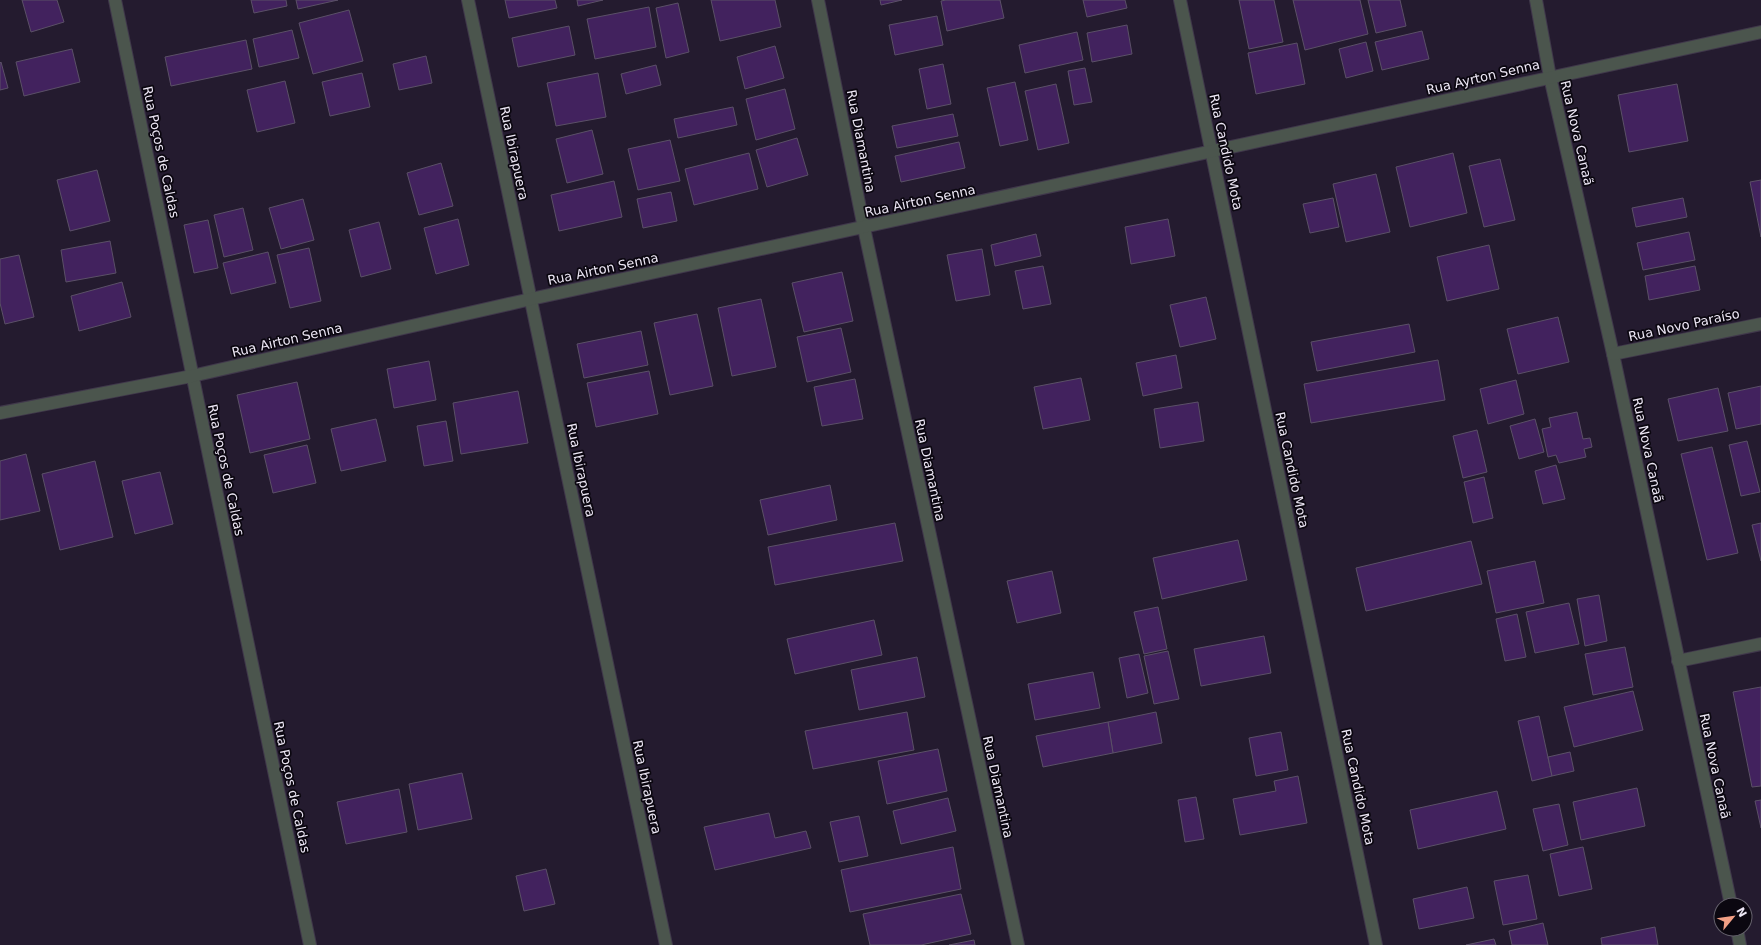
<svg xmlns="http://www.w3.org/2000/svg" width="1761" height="945" viewBox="0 0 1761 945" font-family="'DejaVu Sans',sans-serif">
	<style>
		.building { fill: #42225e; stroke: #5b5067 }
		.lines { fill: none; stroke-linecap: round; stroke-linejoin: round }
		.street-casing { stroke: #40384b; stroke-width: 14 }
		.street { stroke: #4b554d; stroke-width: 12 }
		.labels { text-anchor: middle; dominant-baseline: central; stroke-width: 3.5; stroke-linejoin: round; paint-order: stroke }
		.street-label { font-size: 13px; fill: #ede7f5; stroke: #0b0710 }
	</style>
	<rect width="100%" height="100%" fill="#241b2f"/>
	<!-- building -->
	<g class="building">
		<path d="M22,0H57L64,22L31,32Z"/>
		<path d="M251,0H286L287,6L254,13Z"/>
		<path d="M296,0H338L298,9Z"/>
		<path d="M505,0H555L557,8L509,18Z"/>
		<path d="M577,0H603L578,6Z"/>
		<path d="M711,0H775L781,27L720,41Z"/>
		<path d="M880,0H902L881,5Z"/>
		<path d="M946,0H1000L1004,18L947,31L941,1Z"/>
		<path d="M1083,0H1125L1127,8L1087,17Z"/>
		<path d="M1239,0H1274L1283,42L1249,49Z"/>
		<path d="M1293,0H1360L1368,34L1305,50Z"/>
		<path d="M1368,0H1400L1406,26L1376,33Z"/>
		<path d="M678,3L689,52L666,58L656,8Z"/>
		<path d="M649,7L656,47L595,59L587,19Z"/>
		<path d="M349,10L363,61L313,74L299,23Z"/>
		<path d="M937,16L943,45L895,55L889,25Z"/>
		<path d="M1127,25L1132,54L1092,62L1087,33Z"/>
		<path d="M569,26L575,55L518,67L512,38Z"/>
		<path d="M292,30L299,58L259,67L253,39Z"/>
		<path d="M1422,31L1429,59L1382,70L1375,42Z"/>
		<path d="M1077,32L1083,60L1025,73L1019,45Z"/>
		<path d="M246,40L252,69L171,86L165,57Z"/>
		<path d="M1366,42L1373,71L1346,78L1339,49Z"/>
		<path d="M1297,43L1305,84L1256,94L1248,53Z"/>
		<path d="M775,46L784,78L745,89L737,57Z"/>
		<path d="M72,49L80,82L24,96L16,62Z"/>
		<path d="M426,56L432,83L399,90L393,64Z"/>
		<path d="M1,62L8,88L0,90V63Z"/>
		<path d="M943,64L951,104L927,109L919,69Z"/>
		<path d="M656,65L661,85L626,94L621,74Z"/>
		<path d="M1085,68L1092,102L1074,105L1068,71Z"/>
		<path d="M362,73L370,107L330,116L322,82Z"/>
		<path d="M598,73L606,117L556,126L547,83Z"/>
		<path d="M285,81L295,123L257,132L247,90Z"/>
		<path d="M1015,82L1028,140L1000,146L987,88Z"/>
		<path d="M1056,84L1069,143L1038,150L1025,91Z"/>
		<path d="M1677,84L1688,141L1629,152L1618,95Z"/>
		<path d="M785,89L795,129L756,140L746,99Z"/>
		<path d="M733,107L737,125L678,138L674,119Z"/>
		<path d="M953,114L958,136L897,148L892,126Z"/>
		<path d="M592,130L603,174L567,183L556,139Z"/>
		<path d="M797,138L808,175L767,187L756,150Z"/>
		<path d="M670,140L680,181L638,190L628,149Z"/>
		<path d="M959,142L965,168L901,182L895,156Z"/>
		<path d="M749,153L758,189L694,205L685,169Z"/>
		<path d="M1453,153L1467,213L1410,227L1396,167Z"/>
		<path d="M1500,159L1515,220L1484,227L1469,166Z"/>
		<path d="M441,163L453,206L419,215L407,173Z"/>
		<path d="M97,170L110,221L70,231L57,180Z"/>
		<path d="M1376,174L1390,232L1346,242L1333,184Z"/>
		<path d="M1761,180V237L1750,182Z"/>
		<path d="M614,181L622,217L559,231L551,195Z"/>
		<path d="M671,192L677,221L643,228L637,199Z"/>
		<path d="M1333,198L1339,227L1310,233L1303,204Z"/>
		<path d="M1683,198L1687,217L1636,227L1632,208Z"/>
		<path d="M303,199L314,240L281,249L269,208Z"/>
		<path d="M243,208L253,250L224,257L214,215Z"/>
		<path d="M458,219L469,265L436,274L424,228Z"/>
		<path d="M1168,219L1175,256L1131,264L1125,227Z"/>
		<path d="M208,220L218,268L194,273L184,225Z"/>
		<path d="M379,222L391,269L361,277L349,230Z"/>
		<path d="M1689,232L1695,260L1643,270L1637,243Z"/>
		<path d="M1036,234L1041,256L995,266L991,245Z"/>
		<path d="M110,241L116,273L66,282L61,250Z"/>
		<path d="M1489,245L1499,289L1447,301L1437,257Z"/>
		<path d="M309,248L321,301L290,308L277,255Z"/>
		<path d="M982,249L990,295L956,301L947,255Z"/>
		<path d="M268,252L276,283L231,294L223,263Z"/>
		<path d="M19,255L34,317L5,324L0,303V259Z"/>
		<path d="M1043,266L1051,304L1023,309L1015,271Z"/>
		<path d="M1695,266L1700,290L1649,300L1645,276Z"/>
		<path d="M842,272L853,321L804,332L792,283Z"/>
		<path d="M122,282L131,317L79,331L71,296Z"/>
		<path d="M1206,297L1216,339L1180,347L1170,305Z"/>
		<path d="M761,299L776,367L732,376L718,308Z"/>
		<path d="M697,314L713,386L670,395L654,323Z"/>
		<path d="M1558,317L1569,362L1518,374L1507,329Z"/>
		<path d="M1409,324L1415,352L1317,371L1311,342Z"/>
		<path d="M841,328L851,372L807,382L797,337Z"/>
		<path d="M641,331L648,365L584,378L577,344Z"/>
		<path d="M1176,355L1182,388L1143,396L1136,363Z"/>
		<path d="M1438,360L1445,400L1311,423L1304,384Z"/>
		<path d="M429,361L436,400L394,408L387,369Z"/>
		<path d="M649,371L658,414L596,427L587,383Z"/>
		<path d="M1081,378L1090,420L1043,429L1034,387Z"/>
		<path d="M855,379L863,419L822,426L814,387Z"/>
		<path d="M1516,380L1524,414L1488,424L1480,389Z"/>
		<path d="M297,382L310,439L250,453L237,395Z"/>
		<path d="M1761,386V424L1736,429L1728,393Z"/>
		<path d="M1718,388L1728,431L1678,441L1668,399Z"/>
		<path d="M518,391L528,443L461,454L453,403Z"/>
		<path d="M1198,402L1204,441L1160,448L1154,409Z"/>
		<path d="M1577,412L1583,439L1590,438L1592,447L1584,449L1586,457L1559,463L1556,455L1548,457L1542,429L1551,427L1549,418Z"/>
		<path d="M376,419L386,461L341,471L331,429Z"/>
		<path d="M1535,419L1544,452L1519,459L1510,426Z"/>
		<path d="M446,421L453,461L424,466L417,426Z"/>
		<path d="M1477,430L1487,472L1463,478L1453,436Z"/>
		<path d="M1747,441L1760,492L1741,496L1729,445Z"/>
		<path d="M307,445L316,483L273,493L264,455Z"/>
		<path d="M1712,447L1738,553L1707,560L1681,454Z"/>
		<path d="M26,454L40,511L0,520V461Z"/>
		<path d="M95,461L113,537L60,550L42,474Z"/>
		<path d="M1556,465L1565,499L1543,504L1535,471Z"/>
		<path d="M160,472L173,524L135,534L122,481Z"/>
		<path d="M1484,477L1493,518L1473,523L1464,482Z"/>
		<path d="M830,485L837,520L768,535L760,500Z"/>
		<path d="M895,523L903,561L775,585L768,547Z"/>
		<path d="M1761,523V561L1752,525Z"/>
		<path d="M1238,540L1247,580L1162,599L1153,558Z"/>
		<path d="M1471,541L1482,584L1366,611L1356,568Z"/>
		<path d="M1535,561L1544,603L1496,613L1487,571Z"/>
		<path d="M1052,571L1061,613L1017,623L1007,581Z"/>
		<path d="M1599,595L1607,641L1585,646L1577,599Z"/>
		<path d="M1569,603L1579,644L1535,653L1526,612Z"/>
		<path d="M1158,607L1167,649L1144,654L1134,612Z"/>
		<path d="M1517,614L1526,657L1505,661L1496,619Z"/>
		<path d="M874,620L882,655L795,674L787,639Z"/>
		<path d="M1264,636L1271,673L1201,686L1194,649Z"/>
		<path d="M1625,647L1633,687L1593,695L1585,654Z"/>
		<path d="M1168,651L1179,699L1154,704L1144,656Z"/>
		<path d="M1139,654L1148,693L1127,698L1119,658Z"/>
		<path d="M917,657L925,697L859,710L851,670Z"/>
		<path d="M1093,672L1100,708L1035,720L1028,684Z"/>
		<path d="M1761,687V786L1752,787L1733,692Z"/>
		<path d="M1633,691L1643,730L1574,747L1564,707Z"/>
		<path d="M907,712L914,750L813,769L805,731Z"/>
		<path d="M1156,712L1162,743L1113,753L1108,722Z"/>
		<path d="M1539,716L1552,776L1532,781L1518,721Z"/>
		<path d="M1108,722L1113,753L1043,767L1036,736Z"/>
		<path d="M1281,732L1288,770L1256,776L1249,738Z"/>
		<path d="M938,749L947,791L887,804L878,761Z"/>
		<path d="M1570,752L1574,771L1552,776L1548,757Z"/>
		<path d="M462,773L472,819L418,830L409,784Z"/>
		<path d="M1298,776L1307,823L1240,835L1233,799L1276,791L1274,781Z"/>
		<path d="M1637,788L1645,826L1581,840L1573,802Z"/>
		<path d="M399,789L407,832L346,844L337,802Z"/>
		<path d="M1497,791L1506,829L1418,849L1410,810Z"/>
		<path d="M1196,797L1204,839L1185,842L1178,800Z"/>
		<path d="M948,798L956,831L901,844L893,811Z"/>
		<path d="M1761,800V828L1755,801Z"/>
		<path d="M1559,804L1568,845L1543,851L1533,809Z"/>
		<path d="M769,813L775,838L806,831L811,848L715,870L704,827Z"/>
		<path d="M859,816L868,856L839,862L830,822Z"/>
		<path d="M953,847L961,889L850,912L841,870Z"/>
		<path d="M1583,847L1592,889L1559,896L1550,854Z"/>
		<path d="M546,869L555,904L524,911L516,876Z"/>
		<path d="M1528,875L1537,919L1503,925L1494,881Z"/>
		<path d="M1467,887L1474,918L1419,929L1413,899Z"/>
		<path d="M961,894L971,934L921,945H870L863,914Z"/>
		<path d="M1543,923L1548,945H1512L1509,931Z"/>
		<path d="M1655,927L1658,945H1602L1601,938Z"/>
		<path d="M1494,939L1496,945H1466Z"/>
		<path d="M974,940L975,945H949Z"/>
	</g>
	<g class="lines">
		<!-- street casing -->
		<g class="street-casing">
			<g id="street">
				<path d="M115,0L310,945"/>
				<path d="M468,0L666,945"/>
				<path d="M818,0L864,228L1018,945"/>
				<path d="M1180,0L1376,945"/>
				<path d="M1536,0L1550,77L1613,354L1731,905"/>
				<path d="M1613,354L1761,324"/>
				<path d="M0,413L192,376L531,299L1761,32"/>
				<path d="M1678,661L1761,644"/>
				<path d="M1737,929L1740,945"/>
			</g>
		</g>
		<!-- street -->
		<use href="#street" class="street"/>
	</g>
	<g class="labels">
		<!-- street labels -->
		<g class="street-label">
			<text transform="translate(1483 77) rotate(-13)">Rua Ayrton Senna</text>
			<text transform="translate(1577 133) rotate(77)">Rua Nova Canaã</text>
			<text transform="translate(861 141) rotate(79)">Rua Diamantina</text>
			<text transform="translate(161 152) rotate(78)">Rua Poços de Caldas</text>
			<text transform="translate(1226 152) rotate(78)">Rua Candido Mota</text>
			<text transform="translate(514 153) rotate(78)">Rua Ibirapuera</text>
			<text transform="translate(920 201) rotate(-12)">Rua Airton Senna</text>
			<text transform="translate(603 269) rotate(-12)">Rua Airton Senna</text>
			<text transform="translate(1684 325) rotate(-12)">Rua Novo Paraíso</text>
			<text transform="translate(287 340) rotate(-13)">Rua Airton Senna</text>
			<text transform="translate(1648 450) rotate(78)">Rua Nova Canaã</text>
			<text transform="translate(226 470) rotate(78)">Rua Poços de Caldas</text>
			<text transform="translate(581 470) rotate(78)">Rua Ibirapuera</text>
			<text transform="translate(930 470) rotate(78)">Rua Diamantina</text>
			<text transform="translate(1292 470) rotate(78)">Rua Candido Mota</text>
			<text transform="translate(1715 766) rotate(78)">Rua Nova Canaã</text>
			<text transform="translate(292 787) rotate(78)">Rua Poços de Caldas</text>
			<text transform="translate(647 787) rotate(78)">Rua Ibirapuera</text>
			<text transform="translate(998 787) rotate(78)">Rua Diamantina</text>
			<text transform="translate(1358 787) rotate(78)">Rua Candido Mota</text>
		</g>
	</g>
	<!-- north arrow -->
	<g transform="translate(1733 917) rotate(61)"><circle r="19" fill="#0b0710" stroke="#65616c"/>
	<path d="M0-3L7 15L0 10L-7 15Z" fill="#f39f85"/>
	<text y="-6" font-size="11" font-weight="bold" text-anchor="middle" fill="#ede7f5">N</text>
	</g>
</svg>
